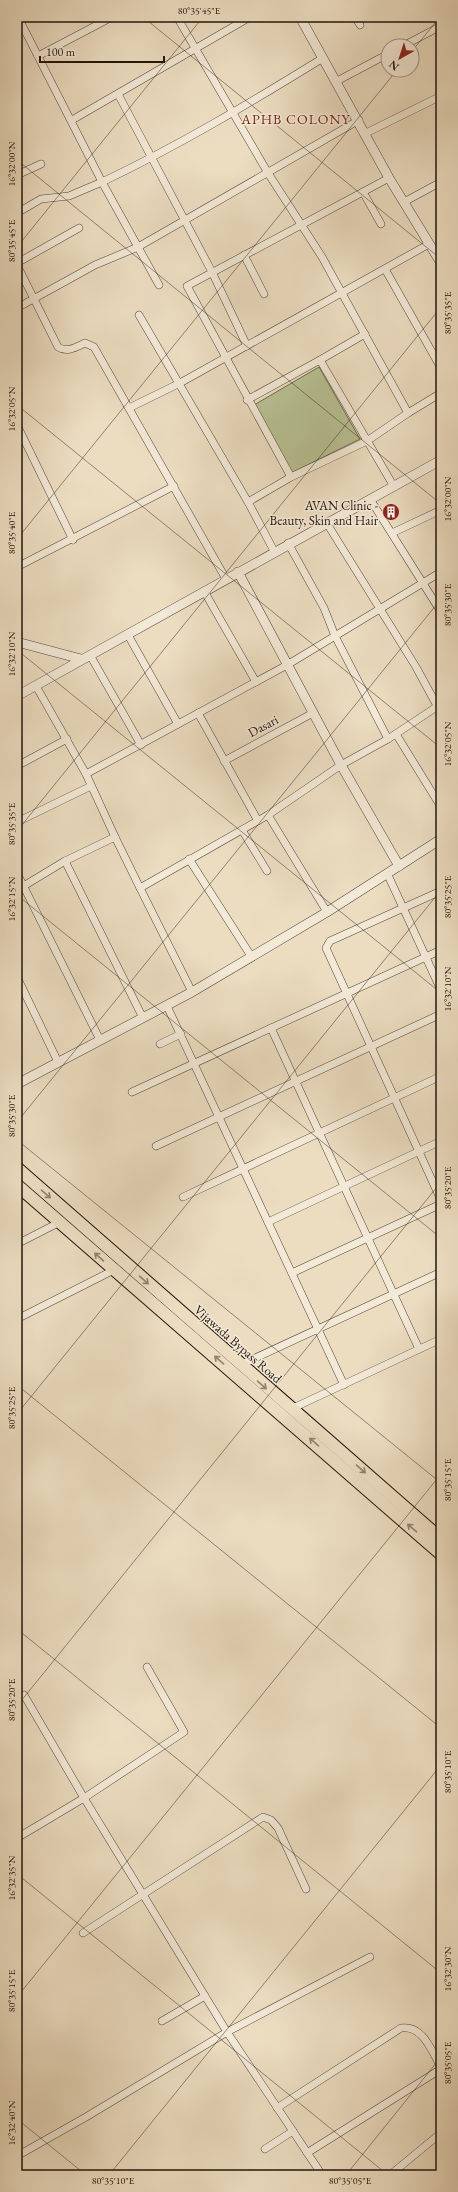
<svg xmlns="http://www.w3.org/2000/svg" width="458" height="2192" viewBox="0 0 458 2192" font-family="'EB Garamond',serif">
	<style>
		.green { fill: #b7c193; stroke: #6c6b4e }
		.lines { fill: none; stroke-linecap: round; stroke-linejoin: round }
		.minor-casing { stroke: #544738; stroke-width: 8 }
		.tertiary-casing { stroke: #544738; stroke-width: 10 }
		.primary-casing { stroke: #22150a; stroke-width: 14 }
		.minor { stroke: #f3e9d7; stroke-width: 7 }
		.tertiary { stroke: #f3e9d7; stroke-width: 9 }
		.primary { stroke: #ecddc1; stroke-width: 12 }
		.oneway { stroke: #91836f }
		.ticks { fill: none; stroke: #22150a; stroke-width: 1; stroke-opacity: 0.45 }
		.labels { text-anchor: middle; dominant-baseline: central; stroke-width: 3; stroke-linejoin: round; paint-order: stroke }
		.poi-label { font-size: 13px; fill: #22150a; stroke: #f3e9d7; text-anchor: end }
		.street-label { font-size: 13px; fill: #22150a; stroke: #f3e9d7 }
		.neighbourhood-label { font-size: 14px; letter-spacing: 1px; fill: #7a1f14; stroke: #f3e9d7 }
		.neatline { fill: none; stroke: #22150a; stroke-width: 1.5 }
		.ticks-label { font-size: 10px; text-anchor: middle; fill: #22150a }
	</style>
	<rect width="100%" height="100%" fill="#ecddc1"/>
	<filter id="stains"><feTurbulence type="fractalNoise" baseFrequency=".005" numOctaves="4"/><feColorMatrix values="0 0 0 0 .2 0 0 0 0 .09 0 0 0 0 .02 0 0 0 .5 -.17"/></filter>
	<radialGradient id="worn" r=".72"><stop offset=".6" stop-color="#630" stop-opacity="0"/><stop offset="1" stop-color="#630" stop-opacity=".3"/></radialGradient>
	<!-- green -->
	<path class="green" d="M319,367L360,439L291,473L254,405Z"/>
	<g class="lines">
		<!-- minor casing -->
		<g class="minor-casing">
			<g id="minor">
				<path d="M18,17L102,182C178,146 250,103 323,58"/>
				<path d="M177,17L268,173L322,257L408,413L441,393"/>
				<path d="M355,17L360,25"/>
				<path d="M403,46L441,26"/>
				<path d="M38,56L112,17"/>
				<path d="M337,81L388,54"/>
				<path d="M118,94L212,272L247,346"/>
				<path d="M72,120L250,17"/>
				<path d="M366,133L441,96"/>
				<path d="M17,175L41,164"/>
				<path d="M363,192L381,224"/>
				<path d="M404,202L441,182"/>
				<path d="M17,213L41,199L69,196L102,182L159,285"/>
				<path d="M244,255L264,294"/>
				<path d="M17,263L79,228"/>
				<path d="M17,265L58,347C67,353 76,347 85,343L94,347L226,579"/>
				<path d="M385,269L441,368"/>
				<path d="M17,308L95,265L138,247L359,120"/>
				<path d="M139,315L248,502L274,551"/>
				<path d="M320,360L365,334"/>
				<path d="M247,400L320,360L393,485"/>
				<path d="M129,408L180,383L429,244"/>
				<path d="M17,425L73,540"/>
				<path d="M291,477L187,286L389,178"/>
				<path d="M370,499L441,612"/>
				<path d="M248,502L291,477L367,441L408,413"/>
				<path d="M326,522L416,667L441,713"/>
				<path d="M392,533L441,510"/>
				<path d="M288,543L324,608L335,636L388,739"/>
				<path d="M17,567L174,486"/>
				<path d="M204,591L256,682"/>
				<path d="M128,635L178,724"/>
				<path d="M90,655L141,745"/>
				<path d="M198,713L258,821"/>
				<path d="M396,734L441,807"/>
				<path d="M224,761L313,713"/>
				<path d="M17,766L67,739"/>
				<path d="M86,774L287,665L441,572"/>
				<path d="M268,815L327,912"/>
				<path d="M17,822L91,786"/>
				<path d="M242,830L267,871"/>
				<path d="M115,837L140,888L268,815L341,765L388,739L441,704"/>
				<path d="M189,859L251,956"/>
				<path d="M65,861L143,1018"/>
				<path d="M17,873L100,1040"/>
				<path d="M387,873L441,990"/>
				<path d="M140,888L192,992"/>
				<path d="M17,890L65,861L115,837L86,774L36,686"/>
				<path d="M441,891L330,941L326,948L441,1200"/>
				<path d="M17,977L58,1062"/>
				<path d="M167,1006L344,1385"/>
				<path d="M271,1028L419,1349"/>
				<path d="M160,1044L181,1034"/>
				<path d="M132,1092L441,950"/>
				<path d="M156,1146L441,1014"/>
				<path d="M183,1197L441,1076"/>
				<path d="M268,1222L441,1141"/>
				<path d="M17,1244L60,1222"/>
				<path d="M292,1273L441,1204"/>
				<path d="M17,1319L114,1270"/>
				<path d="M240,1365L441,1272"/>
				<path d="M291,1409L441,1339"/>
				<path d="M17,1699L24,1695L84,1798L184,1732L147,1667"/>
				<path d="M17,1838L84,1798L227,2032L370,1957"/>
				<path d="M83,1933L263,1817L271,1820L278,1828L306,1889"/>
				<path d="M162,2021L205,1996"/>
				<path d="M277,2108L401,2028C423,2025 431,2050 441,2067"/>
				<path d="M265,2149L293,2131"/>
				<path d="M307,2153L441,2069"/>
				<path d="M17,2156L86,2117L227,2032L322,2175"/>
				<path d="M390,2175L441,2133"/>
			</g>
		</g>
		<!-- tertiary casing -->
		<g class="tertiary-casing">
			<g id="tertiary">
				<path d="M300,17L389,178L441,263"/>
				<path d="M238,572L341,765L399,866"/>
				<path d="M17,642L81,659"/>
				<path d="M17,696L441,460"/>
				<path d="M17,1084L192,992L327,912L441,839"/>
			</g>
		</g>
		<!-- primary casing -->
		<g class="primary-casing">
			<g id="primary">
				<path d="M17,1168L441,1539"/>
				<path d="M17,1185L441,1554"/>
			</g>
		</g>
		<!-- minor -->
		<use href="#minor" class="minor"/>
		<!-- tertiary -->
		<use href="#tertiary" class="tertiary"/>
		<!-- primary -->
		<use href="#primary" class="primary"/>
	</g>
	<!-- one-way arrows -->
	<defs><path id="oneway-shaft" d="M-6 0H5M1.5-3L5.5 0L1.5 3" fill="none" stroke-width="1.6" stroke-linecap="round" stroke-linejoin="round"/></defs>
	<g class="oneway">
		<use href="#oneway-shaft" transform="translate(46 1194) rotate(41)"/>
		<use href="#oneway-shaft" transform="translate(99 1257) rotate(-139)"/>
		<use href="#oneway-shaft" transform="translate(144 1280) rotate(41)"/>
		<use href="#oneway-shaft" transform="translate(219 1360) rotate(-139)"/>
		<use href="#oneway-shaft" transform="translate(262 1385) rotate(41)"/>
		<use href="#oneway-shaft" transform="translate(314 1442) rotate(-139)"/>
		<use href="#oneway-shaft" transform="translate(361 1469) rotate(41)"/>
		<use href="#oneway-shaft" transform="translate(412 1528) rotate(-139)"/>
	</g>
	<!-- ticks -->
	<path class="ticks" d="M143,17L441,259M412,51L440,17M17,160L441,504M17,247L203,17M17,405L441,748M17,539L397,70M17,650L441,993M17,831L441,307M17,895L441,1238M17,1122L441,599M17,1140L441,1483M17,1385L441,1728M17,1414L441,890M17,1629L441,1973M17,1706L441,1182M17,1874L388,2175M17,1997L441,1474M17,2119L86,2175M109,2175L441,1765M346,2175L441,2057"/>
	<!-- icons -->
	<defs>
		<g id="building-disc" transform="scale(0.9)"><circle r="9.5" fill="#8f2418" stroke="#f3e9d7"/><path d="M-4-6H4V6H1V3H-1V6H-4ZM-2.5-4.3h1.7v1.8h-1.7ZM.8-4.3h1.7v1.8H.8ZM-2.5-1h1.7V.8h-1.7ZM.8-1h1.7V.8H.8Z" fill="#fff"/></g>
	</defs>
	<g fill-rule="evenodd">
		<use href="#building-disc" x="391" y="512"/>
	</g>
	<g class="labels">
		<!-- poi labels -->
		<g class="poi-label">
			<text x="378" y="505">AVAN Clinic -<tspan x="378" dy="15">Beauty, Skin and Hair</tspan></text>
		</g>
		<!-- street labels -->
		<g class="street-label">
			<text transform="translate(263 726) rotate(-28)">Dasari</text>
			<text transform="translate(238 1344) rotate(41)">Vijawada Bypass Road</text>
		</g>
		<!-- neighbourhood labels -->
		<g class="neighbourhood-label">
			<text x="296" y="119">APHB COLONY</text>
		</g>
	</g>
	<!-- margin -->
	<rect width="458" height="2192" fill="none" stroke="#ecddc1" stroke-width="44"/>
	<!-- north arrow -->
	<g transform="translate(400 58) rotate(219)"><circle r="19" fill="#f3e9d7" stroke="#9f9485"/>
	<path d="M0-3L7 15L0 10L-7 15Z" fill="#8f2418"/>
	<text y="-6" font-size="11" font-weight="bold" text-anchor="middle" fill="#22150a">N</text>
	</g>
	<!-- scale -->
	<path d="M40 56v6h124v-6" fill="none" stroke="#22150a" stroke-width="2"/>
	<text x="46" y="56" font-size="12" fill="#22150a" stroke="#f3e9d7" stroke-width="3" paint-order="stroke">100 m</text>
	<rect x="22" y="22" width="414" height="2148" class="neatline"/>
	<g class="ticks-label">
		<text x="199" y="14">80°35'45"E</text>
		<text transform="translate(11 164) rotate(-90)" y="4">16°32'00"N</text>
		<text transform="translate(11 241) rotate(-90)" y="4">80°35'45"E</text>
		<text transform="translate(447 313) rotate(-90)" y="4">80°35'35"E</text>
		<text transform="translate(11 409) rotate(-90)" y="4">16°32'05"N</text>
		<text transform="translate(447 499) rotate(-90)" y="4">16°32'00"N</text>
		<text transform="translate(11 533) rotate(-90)" y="4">80°35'40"E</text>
		<text transform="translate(447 605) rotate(-90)" y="4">80°35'30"E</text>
		<text transform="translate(11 654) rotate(-90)" y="4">16°32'10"N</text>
		<text transform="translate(447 744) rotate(-90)" y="4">16°32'05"N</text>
		<text transform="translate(11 824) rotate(-90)" y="4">80°35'35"E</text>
		<text transform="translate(447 897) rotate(-90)" y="4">80°35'25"E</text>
		<text transform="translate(11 899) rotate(-90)" y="4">16°32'15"N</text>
		<text transform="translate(447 989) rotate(-90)" y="4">16°32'10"N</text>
		<text transform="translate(11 1116) rotate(-90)" y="4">80°35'30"E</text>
		<text transform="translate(447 1188) rotate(-90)" y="4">80°35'20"E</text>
		<text transform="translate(11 1408) rotate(-90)" y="4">80°35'25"E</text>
		<text transform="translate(447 1480) rotate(-90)" y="4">80°35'15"E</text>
		<text transform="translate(11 1700) rotate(-90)" y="4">80°35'20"E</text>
		<text transform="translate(447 1772) rotate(-90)" y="4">80°35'10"E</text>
		<text transform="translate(11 1878) rotate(-90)" y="4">16°32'35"N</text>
		<text transform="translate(447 1969) rotate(-90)" y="4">16°32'30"N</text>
		<text transform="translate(11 1991) rotate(-90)" y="4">80°35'15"E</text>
		<text transform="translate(447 2063) rotate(-90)" y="4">80°35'05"E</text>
		<text transform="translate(11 2123) rotate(-90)" y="4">16°32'40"N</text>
		<text x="113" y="2184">80°35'10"E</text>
		<text x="350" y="2184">80°35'05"E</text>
	</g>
	<rect width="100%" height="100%" filter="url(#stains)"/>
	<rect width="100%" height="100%" fill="url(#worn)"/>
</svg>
